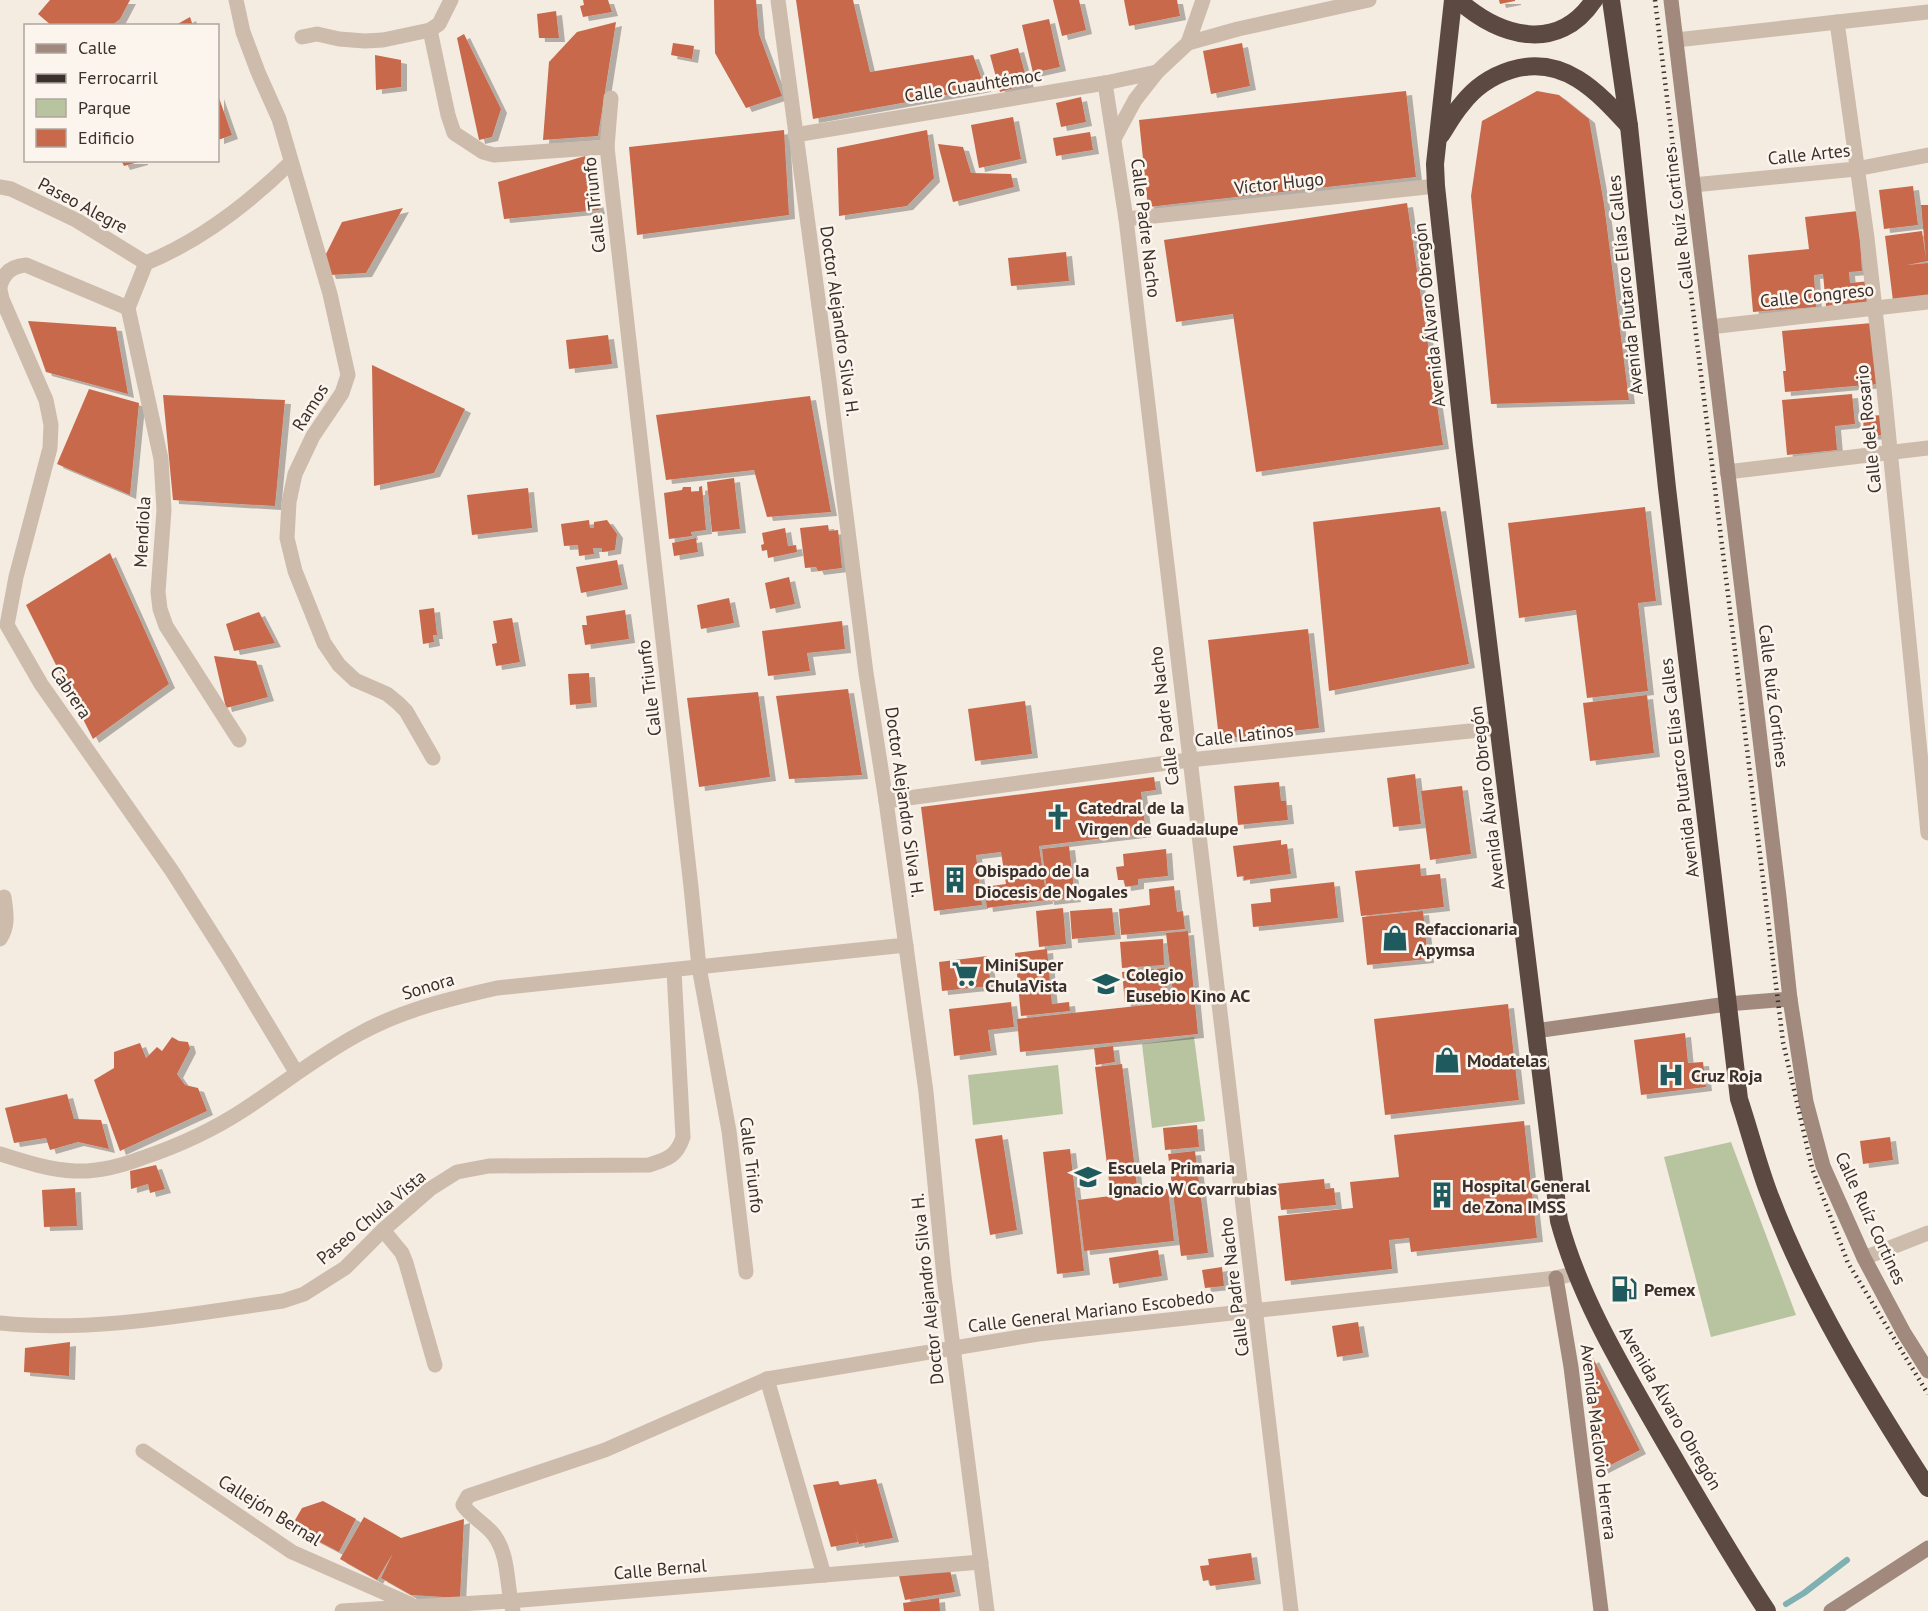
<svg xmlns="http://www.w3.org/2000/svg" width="1928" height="1611" viewBox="0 0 1928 1611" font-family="'PT Sans',sans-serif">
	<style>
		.green { fill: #b8c4a0 }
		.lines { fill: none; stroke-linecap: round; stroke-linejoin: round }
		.stream { stroke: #7fb0b2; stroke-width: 6 }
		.building { fill: #c8694b; filter: url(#shadow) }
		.street { stroke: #cdbbac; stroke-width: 15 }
		.secondary { stroke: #a18a7d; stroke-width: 15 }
		.highway { stroke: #5c4a42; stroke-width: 18 }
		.rail { stroke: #3b302b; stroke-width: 4.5; stroke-dasharray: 1.5 4.5; stroke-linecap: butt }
		.labels { text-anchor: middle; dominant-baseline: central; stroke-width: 5; stroke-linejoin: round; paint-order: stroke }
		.street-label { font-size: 18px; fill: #3b302b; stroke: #fbf5ee }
		.poi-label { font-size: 18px; font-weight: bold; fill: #3b302b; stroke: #fbf5ee; text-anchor: start }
	</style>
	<defs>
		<filter id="shadow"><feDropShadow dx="6" dy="4" stdDeviation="0" flood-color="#0004"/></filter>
	</defs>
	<rect width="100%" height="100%" fill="#f4ebe1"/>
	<!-- green -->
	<g class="green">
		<path d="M1194,1037L1205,1121L1152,1128L1142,1044Z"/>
		<path d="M1058,1065L1063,1114L973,1125L968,1075Z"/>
		<path d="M1731,1142L1796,1315L1711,1337L1664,1157Z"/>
	</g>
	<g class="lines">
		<!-- stream -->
		<path class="stream" d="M1786,1604L1804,1593L1847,1560"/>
	</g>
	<!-- building -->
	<g class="building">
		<path d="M50,0H130L120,19L111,26H52L38,14Z"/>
		<path d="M583,0H608L612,12L583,17L580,6L584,5Z"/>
		<path d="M714,0H756L759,34L782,96L746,108L715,53Z"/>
		<path d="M796,0H853L870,72L973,55L985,88L813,119Z"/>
		<path d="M1053,0H1079L1086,30L1062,36Z"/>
		<path d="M1124,0H1177L1180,16L1129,26Z"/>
		<path d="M1499,0H1515V1L1500,4Z"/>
		<path d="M556,11L559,38H539L537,14Z"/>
		<path d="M190,17L193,26H174Z"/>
		<path d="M1049,19L1060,67L1033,73L1022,25Z"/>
		<path d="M616,22L598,136L543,140L549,62L577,32Z"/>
		<path d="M464,34L501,109L492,137L479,140L457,38Z"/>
		<path d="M673,43L694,46L692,59L671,55Z"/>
		<path d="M1242,43L1250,86L1211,94L1203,51Z"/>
		<path d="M1018,48L1028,84L1000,92L990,55Z"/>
		<path d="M375,55L401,60V87L376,90Z"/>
		<path d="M1406,91L1416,177L1148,207L1139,120Z"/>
		<path d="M1537,91L1559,95L1589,119L1604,204L1629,400L1491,404L1471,196L1482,121Z"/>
		<path d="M218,95L232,135L218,140Z"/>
		<path d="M1081,97L1086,122L1061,127L1056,103Z"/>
		<path d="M1013,117L1021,159L979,168L971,125Z"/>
		<path d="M784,130L789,215L637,235L629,147Z"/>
		<path d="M927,130L934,178L907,206L839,216L837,148Z"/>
		<path d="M1090,132L1093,150L1056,156L1053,138Z"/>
		<path d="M938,144L963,147L971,173L1011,174L1014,187L953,202Z"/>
		<path d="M585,156L599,210L504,219L498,182Z"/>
		<path d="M121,160H142V161L124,166Z"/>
		<path d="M1913,186L1918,225L1884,229L1879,190Z"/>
		<path d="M1407,203L1443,445L1256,472L1233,314L1176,322L1164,240Z"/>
		<path d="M1921,205H1928V261L1907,265L1928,263V298L1893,301L1885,236L1922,231L1926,259Z"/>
		<path d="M403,208L366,273L330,275L324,258L342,222Z"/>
		<path d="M1858,211L1862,271L1849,272L1850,283L1870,281L1872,302L1826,306L1823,274L1814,275L1816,307L1753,312L1748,255L1809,249L1805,217Z"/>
		<path d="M1066,252L1069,281L1011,286L1008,258Z"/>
		<path d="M28,321L116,327L128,394L46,372Z"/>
		<path d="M1872,323L1878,384L1785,392L1783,371H1786L1782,331Z"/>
		<path d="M608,335L612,364L569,369L566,340Z"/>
		<path d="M372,365L465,409L434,473L374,486Z"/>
		<path d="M89,389L139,403L130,495L57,464Z"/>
		<path d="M1852,394L1855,424L1835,426L1837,450L1787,455L1782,400Z"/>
		<path d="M163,395L285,400L275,506L173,500Z"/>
		<path d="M810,396L831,512L767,517L754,470L666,480L656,415Z"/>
		<path d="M1885,415L1886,435L1864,436L1863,416Z"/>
		<path d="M734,478L740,529L712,532L707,482Z"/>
		<path d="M702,486L706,530L691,532L692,536L669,539L664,493L682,490L683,487H691V492L699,491V487Z"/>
		<path d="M528,488L532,528L472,535L467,495Z"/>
		<path d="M1440,507L1469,664L1329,691L1313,522Z"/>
		<path d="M1645,507L1656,601L1638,603L1648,691L1587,698L1576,610L1519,618L1508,523Z"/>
		<path d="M589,520L590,528H594V522L607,520L617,534L615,550L602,552V548H593L594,554L579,556L578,545L564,546L561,524Z"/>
		<path d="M828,525L829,531L838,530L842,568L818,571L816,567L805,568L800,528Z"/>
		<path d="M785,528L788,546L796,545L797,552L768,558L767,550L762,551L761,545L764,544L762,533Z"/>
		<path d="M696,538L698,552L674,556L672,543Z"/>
		<path d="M110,553L169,684L93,739L26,605Z"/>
		<path d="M617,560L622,585L581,593L576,567Z"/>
		<path d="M789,577L795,604L770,609L765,583Z"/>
		<path d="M729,598L734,623L701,629L697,605Z"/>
		<path d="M434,608L437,635H433L434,642L423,644L419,610Z"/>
		<path d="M625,610L629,639L585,645L582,625H587L586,616Z"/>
		<path d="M259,612L275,643L234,651L226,624Z"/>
		<path d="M512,618L520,662L496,666L492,644L497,643L493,621Z"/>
		<path d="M842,621L845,649L807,653L810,671L768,676L762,631Z"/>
		<path d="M1308,629L1319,728L1219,739L1208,640Z"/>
		<path d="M214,656L256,661L268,697L226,708Z"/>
		<path d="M589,673L591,703L570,705L568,674Z"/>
		<path d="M848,689L862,775L789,779L776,696Z"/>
		<path d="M758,692L770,777L699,787L687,698Z"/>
		<path d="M1647,695L1654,753L1590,761L1583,703Z"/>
		<path d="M1025,701L1032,754L975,761L968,709Z"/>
		<path d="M1415,774L1421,824L1393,827L1387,778Z"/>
		<path d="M1154,777L1156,790L1141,792L1146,833L1039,846L1047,900L987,908L984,887L1006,884L1001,852L976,855L982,905L934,911L921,807Z"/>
		<path d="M1279,782L1281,801H1286L1288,820L1238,825L1234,786Z"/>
		<path d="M1462,786L1471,854L1430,860L1421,791Z"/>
		<path d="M1281,840V845L1287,844L1291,874L1244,880V876L1237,877L1233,846Z"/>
		<path d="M1069,846L1075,898L1048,901L1042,849Z"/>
		<path d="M1166,849L1168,876L1138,879V885L1125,887L1124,880H1118L1116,867L1124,866L1123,854Z"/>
		<path d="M1420,864L1421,876L1440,874L1444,907L1361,916L1355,871Z"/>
		<path d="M1334,882L1338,918L1253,927L1251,904L1271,902L1270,889Z"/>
		<path d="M1174,886L1177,912L1183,911L1185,929L1121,935L1119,909L1150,905L1149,889Z"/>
		<path d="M1063,908L1066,944L1039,947L1036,911Z"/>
		<path d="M1112,908L1115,935L1072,939L1070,911Z"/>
		<path d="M1423,911L1428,959L1367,965L1362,917Z"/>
		<path d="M1188,931L1198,1034L1020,1052L1017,1019L1174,1002L1166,933Z"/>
		<path d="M1163,939L1164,965L1122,968L1120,942Z"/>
		<path d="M1047,949L1052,1004L1069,1002L1070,1011L1021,1016L1015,953Z"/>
		<path d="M987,956L991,986L942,991L939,962Z"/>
		<path d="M1165,968L1168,1001L1125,1004L1122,972Z"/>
		<path d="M1011,1002L1014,1027L988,1030L991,1051L954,1056L949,1009Z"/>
		<path d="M1508,1004L1519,1100L1385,1115L1374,1019Z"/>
		<path d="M1685,1033L1688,1063L1703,1062L1706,1087L1641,1095L1634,1040Z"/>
		<path d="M172,1037L179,1041L188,1042L190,1049L177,1074L185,1085L198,1088L207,1111L120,1151L94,1080L114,1068V1052L140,1043L146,1058L157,1047L162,1051Z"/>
		<path d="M1113,1046L1115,1062L1096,1065L1094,1048Z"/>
		<path d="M1122,1064L1137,1186L1110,1189L1095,1067Z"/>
		<path d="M67,1094L74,1119L101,1120L109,1149L78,1142L50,1150L46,1138L14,1143L5,1108Z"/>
		<path d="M1524,1121L1537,1238L1411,1252L1409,1238L1389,1240L1392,1269L1285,1281L1278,1216L1353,1208L1350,1182L1399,1177L1394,1135Z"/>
		<path d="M1197,1125L1199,1147L1165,1150L1163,1128Z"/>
		<path d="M1002,1135L1017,1230L990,1235L975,1139Z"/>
		<path d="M1890,1137L1893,1160L1863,1164L1860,1141Z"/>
		<path d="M1070,1149L1084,1271L1057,1274L1043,1152Z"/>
		<path d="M1195,1151L1208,1253L1181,1256L1168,1154Z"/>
		<path d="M156,1165L165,1189L150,1193L148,1184L131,1189L130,1171Z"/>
		<path d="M1324,1179L1325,1189L1334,1188L1336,1205L1281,1210L1279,1192L1275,1193V1184Z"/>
		<path d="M75,1188L77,1226L44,1227L42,1190Z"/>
		<path d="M1168,1189L1174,1241L1084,1251L1078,1200Z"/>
		<path d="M1158,1250L1162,1276L1113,1284L1109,1258Z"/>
		<path d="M1222,1267L1224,1286L1205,1288L1202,1270Z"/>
		<path d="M1358,1322L1363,1353L1337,1357L1332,1326Z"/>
		<path d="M70,1342L69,1376L24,1372L25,1348Z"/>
		<path d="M1593,1358L1640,1450L1599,1471L1587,1362Z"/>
		<path d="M876,1479L893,1538L859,1544L855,1531L858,1542L831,1547L813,1485L838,1481L840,1485Z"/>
		<path d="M323,1501L356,1519L339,1552L291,1527L302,1508Z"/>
		<path d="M364,1517L401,1538L464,1519L460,1598L411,1595L381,1578L393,1553L377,1580L340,1559Z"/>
		<path d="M1251,1553L1255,1580L1210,1586L1209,1580L1203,1581L1200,1566L1209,1565L1208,1559Z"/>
		<path d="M950,1570L955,1592L905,1600L899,1576Z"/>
		<path d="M939,1598L940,1611H904L903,1603Z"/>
	</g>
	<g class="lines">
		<!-- street -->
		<g class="street">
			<path d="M236,0L243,32L258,72L279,119L330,294L348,375L342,393L313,436L295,474L289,502L287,538L295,571L324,643L339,665L355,680L387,694L398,703L406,711L433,758"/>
			<path d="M778,0L829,381L866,673L886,801L926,1092L944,1277L987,1611"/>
			<path d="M1837,22L1867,238L1884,389L1928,833"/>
			<path d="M430,30L448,115L454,133L483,152L494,155L607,147"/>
			<path d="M302,37L317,34L339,39L365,41L383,40L430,30L439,24L451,0"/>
			<path d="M1676,40L1928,12"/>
			<path d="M1188,43L1238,29L1369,0"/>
			<path d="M1105,83L1126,219L1291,1611"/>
			<path d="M611,98L607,147L691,887L699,967L729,1131L746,1272"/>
			<path d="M795,135L1105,83L1157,72"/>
			<path d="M1115,137L1135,100L1157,72L1188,43L1203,0"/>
			<path d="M1693,185L1856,169L1928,155"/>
			<path d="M0,187L11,189L76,220L146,263"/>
			<path d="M1126,219L1436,186"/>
			<path d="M0,287C3,273 12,266 26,265L128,308"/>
			<path d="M0,290L2,299L46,400L51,425L50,448L16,577L7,625L41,684L172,871L228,959L296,1072"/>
			<path d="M128,308L161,459L164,510L158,592L160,609L166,626L239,740"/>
			<path d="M128,308L146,263C200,241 249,203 290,163"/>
			<path d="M1710,327L1928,302"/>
			<path d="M1727,472L1928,448"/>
			<path d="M886,801L1189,760L1499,728"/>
			<path d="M0,939C9,925 6,913 4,897"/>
			<path d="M0,1154C25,1162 50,1170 75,1171C98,1172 121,1166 142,1158C178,1146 213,1130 245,1109C283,1084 318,1056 359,1034C402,1010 449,999 497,988L906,945"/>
			<path d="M383,1230L402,1253L406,1263L435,1365"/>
			<path d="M1864,1258L1928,1233"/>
			<path d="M0,1323C94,1333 190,1314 283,1301L304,1294L345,1268L383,1230L430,1189L457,1172L489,1166L649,1165C668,1159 677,1156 683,1137L674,971"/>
			<path d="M767,1379L824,1575"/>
			<path d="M143,1451L292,1552L410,1604"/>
			<path d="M342,1611L510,1601L981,1562"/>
			<path d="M513,1611C506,1586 510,1557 494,1535C485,1523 471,1517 463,1505L468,1496L605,1450L767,1379L1038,1334L1556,1278L1576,1273"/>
		</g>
		<!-- secondary -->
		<g class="secondary">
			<path d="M1671,0L1779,897L1790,999L1806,1102L1823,1166L1864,1258L1904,1333L1928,1371"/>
			<path d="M1535,1031L1727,1004L1790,999"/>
			<path d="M1556,1278L1571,1367L1601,1611"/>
			<path d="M1831,1611L1928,1548"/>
		</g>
		<!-- highway -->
		<g class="highway">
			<path d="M1453,0L1435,164L1436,186L1464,446L1559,1221C1580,1299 1623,1369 1663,1439C1697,1497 1730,1555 1767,1611"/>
			<path d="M1458,0C1500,37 1558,54 1594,0"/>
			<path d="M1611,0L1629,126L1667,488L1739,1099C1749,1129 1757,1161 1768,1191C1806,1294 1869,1396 1928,1488"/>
			<path d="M1441,135C1448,124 1454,113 1462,104C1475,87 1492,76 1511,70C1563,54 1597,91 1629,126"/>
		</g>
		<!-- rail -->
		<path class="rail" d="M1655,0L1783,1042L1812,1168L1848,1263L1928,1394"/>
	</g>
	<!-- icons -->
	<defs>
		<g id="church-bare" transform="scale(2.07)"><path d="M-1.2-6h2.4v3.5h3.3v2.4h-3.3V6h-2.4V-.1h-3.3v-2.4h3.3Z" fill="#1f5a5e" stroke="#fbf5ee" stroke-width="2.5" paint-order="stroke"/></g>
		<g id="building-bare" transform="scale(2.07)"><path d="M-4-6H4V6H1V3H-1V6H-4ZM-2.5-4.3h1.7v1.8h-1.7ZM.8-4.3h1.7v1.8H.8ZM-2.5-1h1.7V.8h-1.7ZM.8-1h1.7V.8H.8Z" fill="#1f5a5e" stroke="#fbf5ee" stroke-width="2.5" paint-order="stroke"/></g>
		<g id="shop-bare" transform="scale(2.07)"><path d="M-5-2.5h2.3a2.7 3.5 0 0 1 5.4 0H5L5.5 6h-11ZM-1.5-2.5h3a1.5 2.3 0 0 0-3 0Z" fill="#1f5a5e" stroke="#fbf5ee" stroke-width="2.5" paint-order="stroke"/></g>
		<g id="supermarket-bare" transform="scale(2.07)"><path d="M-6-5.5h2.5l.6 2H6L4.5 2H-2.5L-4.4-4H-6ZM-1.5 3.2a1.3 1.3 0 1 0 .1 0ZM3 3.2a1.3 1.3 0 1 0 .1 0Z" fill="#1f5a5e" stroke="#fbf5ee" stroke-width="2.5" paint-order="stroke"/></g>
		<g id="school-bare" transform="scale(2.07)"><path d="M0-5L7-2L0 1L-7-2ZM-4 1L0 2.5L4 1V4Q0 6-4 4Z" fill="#1f5a5e" stroke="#fbf5ee" stroke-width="2.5" paint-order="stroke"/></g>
		<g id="hospital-bare" transform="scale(2.07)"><path d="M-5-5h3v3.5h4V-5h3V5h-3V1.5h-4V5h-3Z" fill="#1f5a5e" stroke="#fbf5ee" stroke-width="2.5" paint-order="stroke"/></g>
		<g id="fuel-bare" transform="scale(2.07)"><path d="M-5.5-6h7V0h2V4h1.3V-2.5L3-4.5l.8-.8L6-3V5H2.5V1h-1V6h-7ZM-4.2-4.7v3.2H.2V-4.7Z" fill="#1f5a5e" stroke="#fbf5ee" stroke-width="2.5" paint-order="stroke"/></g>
	</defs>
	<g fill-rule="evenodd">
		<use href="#church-bare" x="1058" y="817"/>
		<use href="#building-bare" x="955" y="880"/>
		<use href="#shop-bare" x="1395" y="938"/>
		<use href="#supermarket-bare" x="965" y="974"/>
		<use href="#school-bare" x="1106" y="984"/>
		<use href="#shop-bare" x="1447" y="1060"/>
		<use href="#hospital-bare" x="1671" y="1075"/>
		<use href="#school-bare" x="1088" y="1177"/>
		<use href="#building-bare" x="1442" y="1195"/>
		<use href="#fuel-bare" x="1624" y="1289"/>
	</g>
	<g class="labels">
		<!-- street labels -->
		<g class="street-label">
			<text transform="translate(973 85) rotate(-9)">Calle Cuauhtémoc</text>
			<text transform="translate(1809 154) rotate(-6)">Calle Artes</text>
			<text transform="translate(1279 183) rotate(-6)">Víctor Hugo</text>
			<text transform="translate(83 205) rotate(28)">Paseo Alegre</text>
			<text transform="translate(594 205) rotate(-96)">Calle Triunfo</text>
			<text transform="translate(1678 218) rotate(-97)">Calle Ruíz Cortines</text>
			<text transform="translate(1146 228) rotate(83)">Calle Padre Nacho</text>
			<text transform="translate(1625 285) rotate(-96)">Avenida Plutarco Elías Calles</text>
			<text transform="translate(1817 295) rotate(-6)">Calle Congreso</text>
			<text transform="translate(1429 315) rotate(-96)">Avenida Álvaro Obregón</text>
			<text transform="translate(840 321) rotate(82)">Doctor Alejandro Silva H.</text>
			<text transform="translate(310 407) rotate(-58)">Ramos</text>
			<text transform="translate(1868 429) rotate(-96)">Calle del Rosario</text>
			<text transform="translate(142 532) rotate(-87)">Mendiola</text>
			<text transform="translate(649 688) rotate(-97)">Calle Triunfo</text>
			<text transform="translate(71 692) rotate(56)">Cabrera</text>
			<text transform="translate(1774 696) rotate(83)">Calle Ruíz Cortines</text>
			<text transform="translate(1164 716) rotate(-97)">Calle Padre Nacho</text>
			<text transform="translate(1244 735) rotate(-6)">Calle Latinos</text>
			<text transform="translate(1679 768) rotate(-97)">Avenida Plutarco Elías Calles</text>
			<text transform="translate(1487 798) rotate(-97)">Avenida Álvaro Obregón</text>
			<text transform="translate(905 802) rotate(82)">Doctor Alejandro Silva H.</text>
			<text transform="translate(428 986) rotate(-17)">Sonora</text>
			<text transform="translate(752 1165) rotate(83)">Calle Triunfo</text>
			<text transform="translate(371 1217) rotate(-40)">Paseo Chula Vista</text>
			<text transform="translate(1871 1218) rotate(65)">Calle Ruíz Cortines</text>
			<text transform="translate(1234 1287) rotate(-97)">Calle Padre Nacho</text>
			<text transform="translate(927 1289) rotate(-96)">Doctor Alejandro Silva H.</text>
			<text transform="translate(1091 1311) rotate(-7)">Calle General Mariano Escobedo</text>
			<text transform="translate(1671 1408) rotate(60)">Avenida Álvaro Obregón</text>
			<text transform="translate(1599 1442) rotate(83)">Avenida Maclovio Herrera</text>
			<text transform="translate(270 1510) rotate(32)">Callejón Bernal</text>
			<text transform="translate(660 1569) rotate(-5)">Calle Bernal</text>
		</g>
		<!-- poi labels -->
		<g class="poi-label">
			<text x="1078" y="807">Catedral de la<tspan x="1078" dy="21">Virgen de Guadalupe</tspan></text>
			<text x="975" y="870">Obispado de la<tspan x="975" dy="21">Diocesis de Nogales</tspan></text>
			<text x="1415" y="928">Refaccionaria<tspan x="1415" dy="21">Apymsa</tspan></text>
			<text x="985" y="964">MiniSuper<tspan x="985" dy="21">ChulaVista</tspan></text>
			<text x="1126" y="974">Colegio<tspan x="1126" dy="21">Eusebio Kino AC</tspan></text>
			<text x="1467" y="1060">Modatelas</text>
			<text x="1691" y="1075">Cruz Roja</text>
			<text x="1108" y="1167">Escuela Primaria<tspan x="1108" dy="21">Ignacio W Covarrubias</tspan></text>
			<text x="1462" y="1185">Hospital General<tspan x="1462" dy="21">de Zona IMSS</tspan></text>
			<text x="1644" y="1289">Pemex</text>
		</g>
	</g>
	<!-- legend -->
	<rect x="24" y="24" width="195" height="138" fill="#fbf5ee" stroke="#aea6a0" stroke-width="1.5"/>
	<rect x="36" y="44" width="30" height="9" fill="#a18a7d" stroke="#aea6a0" stroke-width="1.5"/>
	<text x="78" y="54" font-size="18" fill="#3b302b">Calle</text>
	<rect x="36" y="74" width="30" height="9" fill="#3b302b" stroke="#aea6a0" stroke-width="1.5"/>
	<text x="78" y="84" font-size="18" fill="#3b302b">Ferrocarril</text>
	<rect x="36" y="99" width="30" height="18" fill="#b8c4a0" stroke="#aea6a0" stroke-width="1.5"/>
	<text x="78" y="114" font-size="18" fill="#3b302b">Parque</text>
	<rect x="36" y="129" width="30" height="18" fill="#c8694b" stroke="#aea6a0" stroke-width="1.5"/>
	<text x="78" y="144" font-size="18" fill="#3b302b">Edificio</text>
</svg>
